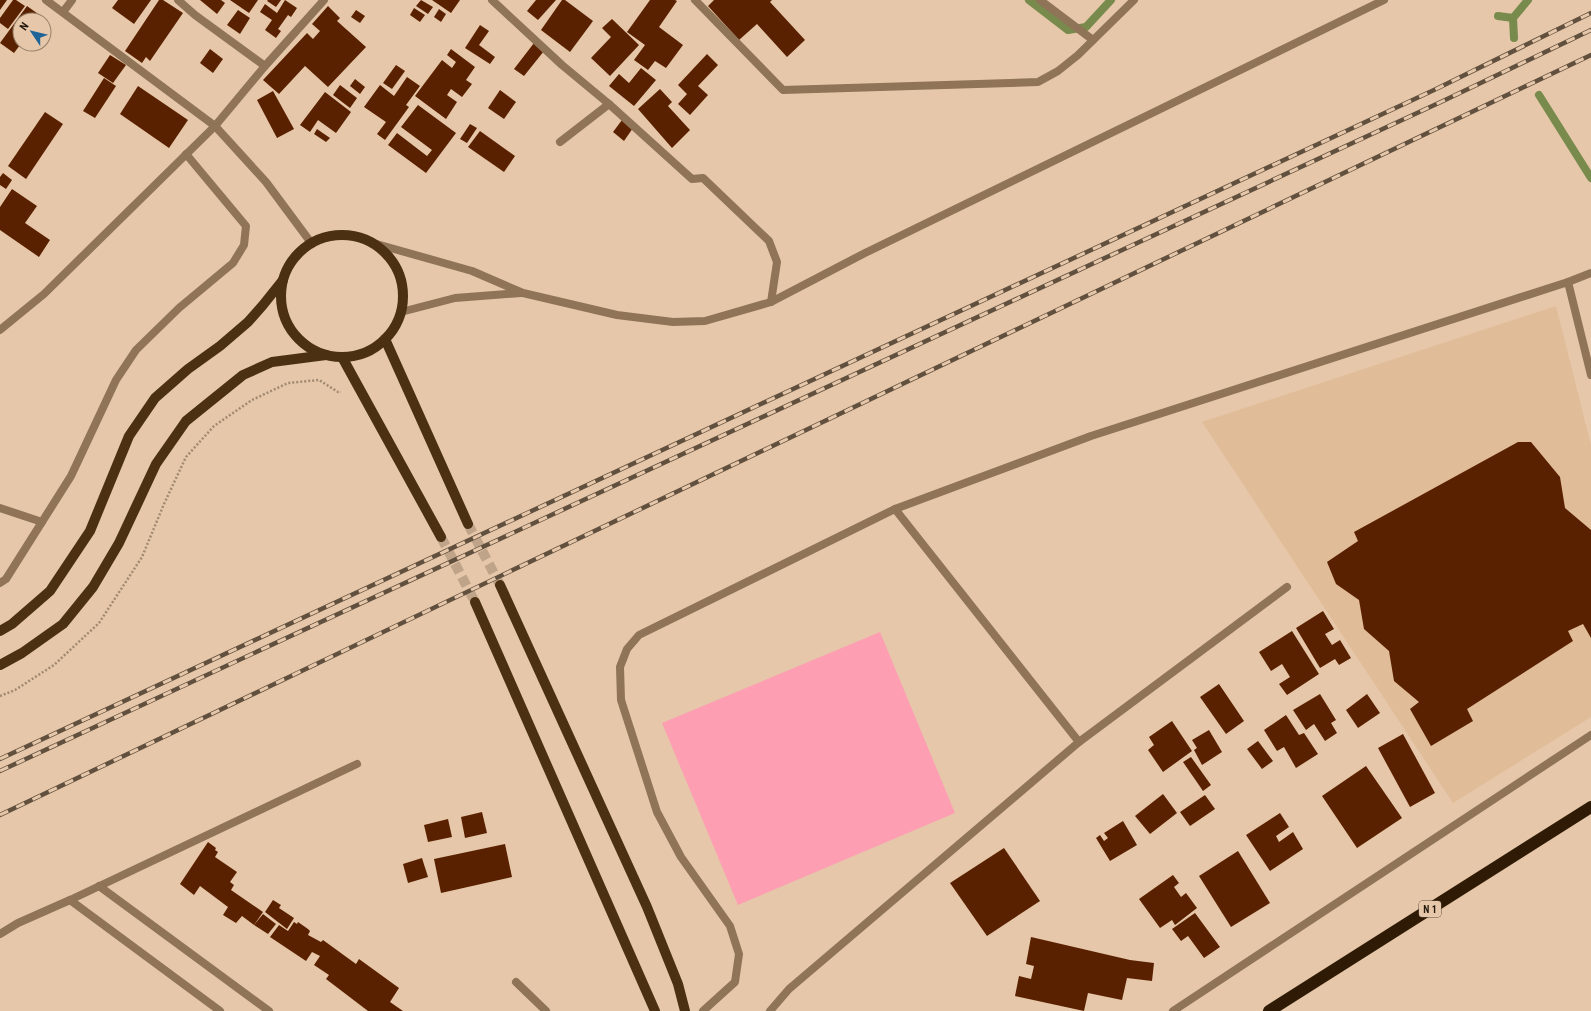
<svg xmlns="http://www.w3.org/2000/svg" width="1591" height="1011" viewBox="0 0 1591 1011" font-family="'Roboto Condensed',sans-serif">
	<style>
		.built { fill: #e1bc98 }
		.green { fill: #fd9eb3 }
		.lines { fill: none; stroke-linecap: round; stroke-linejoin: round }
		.stream { stroke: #788a4c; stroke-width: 8 }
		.building { fill: #5a2100 }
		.primary-tunnel { stroke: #bfa48a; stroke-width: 10; stroke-dasharray: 10 5; stroke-linecap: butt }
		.path { stroke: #a28972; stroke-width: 2.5; stroke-dasharray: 2 2; stroke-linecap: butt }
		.street { stroke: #8f7458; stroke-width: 8 }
		.primary { stroke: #4b3012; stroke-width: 10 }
		.highway { stroke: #2f1b05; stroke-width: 12 }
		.rail-casing { stroke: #62503f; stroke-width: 4.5 }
		.rail { stroke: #e6c7a9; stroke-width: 3; stroke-dasharray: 9; stroke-linecap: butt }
		.labels { text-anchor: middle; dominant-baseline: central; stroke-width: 4; stroke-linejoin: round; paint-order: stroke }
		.shield { fill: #e6c7a9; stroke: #5f4d3c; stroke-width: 1 }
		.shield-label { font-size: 10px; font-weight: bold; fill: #25190e }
	</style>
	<rect width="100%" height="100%" fill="#e6c7a9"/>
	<!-- built -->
	<path class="built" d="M1556,306L1591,445V717L1453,803L1202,422Z"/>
	<!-- green -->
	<path class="green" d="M880,632L955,813L738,905L662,723Z"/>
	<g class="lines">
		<!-- stream -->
		<g class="stream">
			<path d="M1029,0L1068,30L1086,27L1111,0"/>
			<path d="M1498,16L1513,18"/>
			<path d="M1514,38L1513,18L1528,0"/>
			<path d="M1539,95L1591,178"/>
		</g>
	</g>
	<!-- building -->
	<g class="building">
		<path d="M0,0H7L0,10Z"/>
		<path d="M13,0H16L25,6L8,29L0,23V18Z"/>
		<path d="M118,0H151L134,24L112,8Z"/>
		<path d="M159,0H163L183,13L150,61L146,57L142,63L125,51Z"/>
		<path d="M200,0H221L225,3L217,14Z"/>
		<path d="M230,0H258L249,13Z"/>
		<path d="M268,0H281L276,7L267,1Z"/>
		<path d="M285,0L297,8L291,17L288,15L278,29L281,31L276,38L265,30L272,20L260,12L265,4L277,13Z"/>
		<path d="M421,0L433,7L428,14L416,6Z"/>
		<path d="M432,0H460L451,13Z"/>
		<path d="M536,0H556L538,20L527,11Z"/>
		<path d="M562,0H565L593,21L570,52L541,30Z"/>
		<path d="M650,0H675L677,1L659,27L683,45L666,68L655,61L648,70L634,60L645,45L627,32Z"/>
		<path d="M714,0H772L770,2L805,40L787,57L757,24L739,40L708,6Z"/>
		<path d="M27,6L41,16L38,20H20V45L14,53L0,43Z"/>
		<path d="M328,6L340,18L337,21L366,47L328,87L305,66L279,94L263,80L307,33L313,39L320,31L312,24Z"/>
		<path d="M414,8L425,15L420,22L410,15Z"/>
		<path d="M439,9L446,14L441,22L434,17Z"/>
		<path d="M238,10L250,18L240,34L227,25Z"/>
		<path d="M356,10L365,16L360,23L351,17Z"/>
		<path d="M612,19L639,45L610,76L591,58L611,37L602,28Z"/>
		<path d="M480,25L489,31L479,45L495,57L490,64L465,48Z"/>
		<path d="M534,43L544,51L524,76L514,69Z"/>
		<path d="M210,49L223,59L213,73L200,63Z"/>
		<path d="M451,49L475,67L466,80L472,84L462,97L451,89L447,95L457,102L446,119L415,96L442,60L452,68L456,62L447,55Z"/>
		<path d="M707,54L718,65L698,86L708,95L690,115L678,104L687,94L678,85Z"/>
		<path d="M110,55L126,65L113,83L98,73Z"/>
		<path d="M396,65L405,71L392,89L383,83Z"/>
		<path d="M641,68L656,80L634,106L609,86L619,74L629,83Z"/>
		<path d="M407,77L420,86L406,105L409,107L385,140L377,134L386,122L364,107L380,85L394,96Z"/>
		<path d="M104,78L116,86L95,118L83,111Z"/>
		<path d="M355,79L365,87L360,94L350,86Z"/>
		<path d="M340,85L357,98L350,108L333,95Z"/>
		<path d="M138,86L188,120L169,148L120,114Z"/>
		<path d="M660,89L672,102L668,106L690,130L672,148L638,109Z"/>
		<path d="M500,90L516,102L504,119L488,108Z"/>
		<path d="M273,91L294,129L277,138L257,100Z"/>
		<path d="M325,92L351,112L336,133L318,120L310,132L300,125Z"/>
		<path d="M418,105L456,133L426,173L388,145L397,133L427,156L432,150L401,127Z"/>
		<path d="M45,112L63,124L26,179L8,166Z"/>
		<path d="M622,120L633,128L624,141L613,132Z"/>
		<path d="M470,124L477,128L467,143L460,139Z"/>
		<path d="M317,129L330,138L326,142L314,134Z"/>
		<path d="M480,131L515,156L504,172L468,147Z"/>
		<path d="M3,173L12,180L6,189L0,185V177Z"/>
		<path d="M12,189L37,206L25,223L50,240L39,257L0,230V207Z"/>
		<path d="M1518,442H1531L1560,477L1565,508L1591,530V638L1583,624L1568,631L1573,641L1467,709L1473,721L1431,746L1410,709L1419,702L1394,681L1389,651L1364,629L1359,600L1336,584L1327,562L1358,541L1354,532Z"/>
		<path d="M1323,611L1334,629L1325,634L1332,645L1340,640L1351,658L1339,665L1335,659L1320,668L1296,628Z"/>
		<path d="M1292,631L1319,674L1287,695L1279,684L1290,677L1282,664L1271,671L1259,652Z"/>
		<path d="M1219,684L1244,721L1226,734L1200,697Z"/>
		<path d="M1320,694L1336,720L1331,723L1337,733L1325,741L1314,724L1306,730L1293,710Z"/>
		<path d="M1367,694L1380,713L1358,728L1346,710Z"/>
		<path d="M1286,715L1299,735L1304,733L1318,754L1296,768L1284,747L1277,751L1264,730Z"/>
		<path d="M1172,721L1192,751L1163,772L1148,750L1154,745L1149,737Z"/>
		<path d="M1209,730L1222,752L1202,765L1194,750L1197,748L1192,740Z"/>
		<path d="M1403,734L1435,793L1410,807L1378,748Z"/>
		<path d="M1258,741L1273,761L1262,769L1247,749Z"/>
		<path d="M1191,757L1211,785L1203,791L1183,762Z"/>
		<path d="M1366,766L1402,818L1357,848L1322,796Z"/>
		<path d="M1163,794L1177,813L1150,834L1135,816Z"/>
		<path d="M1205,795L1215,809L1190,826L1180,812Z"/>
		<path d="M482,812L487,833L465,838L461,817Z"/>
		<path d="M1280,813L1289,827L1276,836L1279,842L1293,832L1303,849L1270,871L1246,835Z"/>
		<path d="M448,819L452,837L428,842L424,825Z"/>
		<path d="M1123,821L1137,845L1110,861L1096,838L1100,835L1104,841L1108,838L1104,833Z"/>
		<path d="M208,842L216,848L215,850L218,852L215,857L237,872L230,882L234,885L231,890L263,912L254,925L242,916L236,923L223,915L228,907L200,886L194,895L180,884Z"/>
		<path d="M505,844L512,877L441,893L434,859Z"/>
		<path d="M1004,848L1040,901L987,936L950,883Z"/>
		<path d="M1238,851L1270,903L1231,927L1199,876Z"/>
		<path d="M422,858L428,877L408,883L403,864Z"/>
		<path d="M1173,875L1179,883L1174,887L1181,897L1186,893L1197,908L1175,925L1172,920L1160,928L1139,899Z"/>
		<path d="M273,900L281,905L279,908L294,918L287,929L265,912Z"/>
		<path d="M1195,913L1220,947L1204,958L1188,936L1181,941L1172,929Z"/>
		<path d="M263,914L276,924L268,934L254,925Z"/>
		<path d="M294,922L297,924L298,922L308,929L310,931L308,935L321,942L323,940L356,964L359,959L399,988L390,1002L403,1011H368L326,979L329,975L314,965L320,956L312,952L306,961L270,937L279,925L288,931Z"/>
		<path d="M1031,937L1130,960L1154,963L1152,981L1127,978L1122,1000L1088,993L1084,1011L1015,996L1019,976L1031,979L1034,966L1026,964Z"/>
	</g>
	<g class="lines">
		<!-- primary-tunnel -->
		<g class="primary-tunnel">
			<path d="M468,524L500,585"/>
			<path d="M441,537L475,602"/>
		</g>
		<!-- path -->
		<path class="path" d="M0,696L15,690L54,665L99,623L142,557L164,504L186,457L214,426L252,400L288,383L319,380L338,392H341"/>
		<!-- street -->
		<g class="street">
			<path d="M46,0L215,126L266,182L312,244"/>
			<path d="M178,0L195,15L265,66"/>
			<path d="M492,0L562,65L609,104L692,179L703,178L769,241L777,262L771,302"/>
			<path d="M695,0L783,90L1038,82L1058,71L1078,55L1134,0"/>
			<path d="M1040,0L1093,40"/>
			<path d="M63,12L72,0"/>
			<path d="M560,142L609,104"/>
			<path d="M373,243L472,271L523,293L617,315L673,322L705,321L771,302L865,253L1384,0"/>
			<path d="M1568,282L1591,273"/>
			<path d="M401,312L455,298L521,293"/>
			<path d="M0,330L44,294L215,126L265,66L324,0"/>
			<path d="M0,508L42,522"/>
			<path d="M895,509L1079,742"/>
			<path d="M0,583L6,579L71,476L116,380L136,350L179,308L233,263L244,245L246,226L186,154"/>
			<path d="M99,886L269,1011"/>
			<path d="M70,900L220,1011"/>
			<path d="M0,934L18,923L70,900L357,764"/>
			<path d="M516,982L546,1011"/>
			<path d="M703,1011L735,982L739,954L730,926L681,857L657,812L621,700L620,667L627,649L639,635L895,509L1091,436L1568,282L1591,375"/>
			<path d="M770,1011L789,989L1079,742L1287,587"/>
			<path d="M1173,1011L1591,735"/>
		</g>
		<!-- primary -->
		<g class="primary">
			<circle cx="342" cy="296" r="61"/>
			<path d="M385,339L468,524"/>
			<path d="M342,357L441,537"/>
			<path d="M500,585L647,907L678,984L685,1011"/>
			<path d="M475,602L655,1011"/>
			<path d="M0,631L12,624L50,591L90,531L129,436L155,398L188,369L220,346L248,322L263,305L283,280"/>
			<path d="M0,665L22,653L63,624L93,587L119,543L156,464L186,421L243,375L272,362L326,355"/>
		</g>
		<!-- highway -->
		<path class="highway" d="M1269,1011L1591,807"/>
		<!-- rail casing -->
		<g class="rail-casing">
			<g id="rail">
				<path d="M0,759L1434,90L1591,13"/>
				<path d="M0,771L1443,101L1591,30"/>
				<path d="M0,815L1591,55"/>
			</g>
		</g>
		<!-- rail -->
		<use href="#rail" class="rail"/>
	</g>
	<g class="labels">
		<!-- shield labels -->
		<rect class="shield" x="1419" y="901" width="22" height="16" rx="3"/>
		<g class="shield-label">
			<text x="1430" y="909">N 1</text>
		</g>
	</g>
	<!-- north arrow -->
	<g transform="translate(32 32) rotate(305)"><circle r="19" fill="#e6c7a9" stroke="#99816b"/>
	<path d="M0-3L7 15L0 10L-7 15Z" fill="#1f6499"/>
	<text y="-6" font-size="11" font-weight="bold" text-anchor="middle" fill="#25190e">N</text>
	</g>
</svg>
